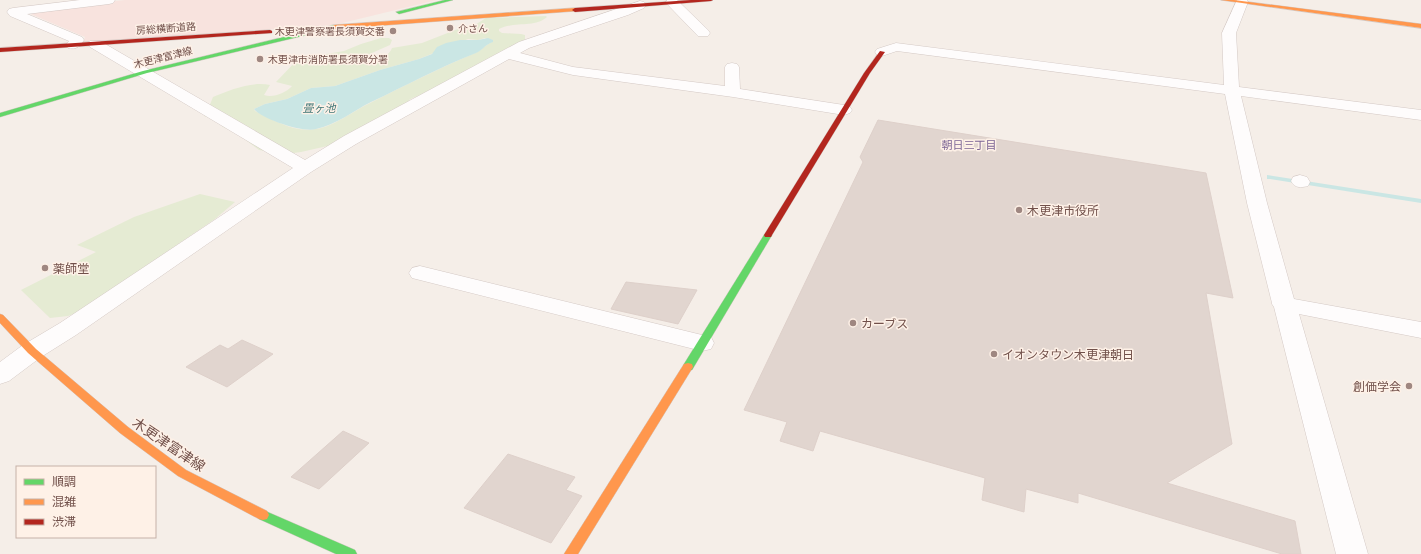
<svg xmlns="http://www.w3.org/2000/svg" width="1421" height="554" viewBox="0 0 1421 554" font-family="Lato,'Noto Sans JP',sans-serif">
	<style>
		.commercial { fill: #f8e3de }
		.green { fill: #e5ebd3; fill-rule: evenodd }
		.water { fill: #cae6e4 }
		.lines { fill: none; stroke-linecap: round; stroke-linejoin: round }
		.stream { fill: #cae6e4; fill-rule: evenodd }
		.building { fill: #e1d5cf; stroke: #ded0ca }
		.street-casing { stroke: #d4c9c5; stroke-width: 1 }
		.fast-casing { stroke: #d4c9c4; stroke-width: 1 }
		.slow-casing { stroke: #d4c9c4; stroke-width: 1 }
		.jam-casing { stroke: #d4c9c4; stroke-width: 1 }
		.street { fill: #fefcfc; fill-rule: evenodd }
		.fast { fill: #63d668; fill-rule: evenodd }
		.slow { fill: #ff974d; fill-rule: evenodd }
		.jam { fill: #b3261e; fill-rule: evenodd }
		.poi-dot { fill: #9f8781; stroke: #fef1e7; stroke-width: 1.5 }
		.labels { text-anchor: middle; dominant-baseline: central; stroke-width: 3; stroke-linejoin: round; paint-order: stroke }
		.far-street-label { font-size: 10px; fill: #71504a; stroke: #fef1e7 }
		.far-poi-label { font-size: 10px; fill: #71504a; stroke: #fef1e7; text-anchor: start }
		.far-water-label { font-size: 11px; font-style: italic; fill: #3e7676; stroke: #fef1e7 }
		.far-neighbourhood-label { font-size: 11px; fill: #7c6595; stroke: #fef1e7 }
		.poi-label { font-size: 12px; fill: #71504a; stroke: #fef1e7; text-anchor: start }
		.near-street-label { font-size: 14px; fill: #71504a; stroke: #fef1e7 }
	</style>
	<rect width="100%" height="100%" fill="#f5eee8"/>
	<!-- commercial -->
	<path class="commercial" d="M125,0H437L334,25L83,43L85,37L26,12Z"/>
	<!-- green -->
	<g class="green">
		<path d="M546,16L547,17C535,28 515,21 499,29V31L502,33L521,34L525,35V39L520,46L448,82C439,84 433,90 424,94C418,96 414,97 409,100V103L332,145L301,152L286,154L259,150L235,132L223,127L216,120L204,116V112L209,107L213,97C230,90 252,81 270,85L264,95C273,98 286,93 292,86L276,82L298,59L344,51L361,44L381,38H389L392,40L390,45L365,56L364,60C372,66 389,57 392,48L422,43L463,27L473,26L486,18ZM485,38L492,42C485,45 481,51 475,53C440,68 405,85 370,103C355,110 333,127 316,129C294,133 274,120 255,111L254,109L265,104L287,99L311,88L335,86L380,70L419,59L468,39L478,40Z"/>
		<path d="M200,194L235,202L215,219L79,312L68,316L50,318L21,290L96,252L77,245L134,217Z"/>
	</g>
	<!-- water -->
	<path class="water" d="M488,38L493,40V42C484,45 482,51 476,53C440,67 405,86 371,102C353,111 336,125 316,129C303,133 262,119 254,109L265,104L287,99L311,88L335,86L380,70L419,59L432,54L437,47L446,43L460,40H478Z"/>
	<g class="lines">
		<!-- stream -->
		<path class="stream" d="M1267,175L1421,199V203L1270,179H1267Z"/>
	</g>
	<!-- building -->
	<g class="building">
		<path d="M878,120L1206,173L1233,298L1206,293L1232,444L1167,483L1295,521L1301,554H1282L1078,493V503L1026,489L1024,512L982,500L985,478L820,431L813,451L780,441L787,422L744,410L863,162L860,157Z"/>
		<path d="M626,282L697,290L678,324L611,309Z"/>
		<path d="M242,340L273,354L227,387L186,367L220,345L228,349Z"/>
		<path d="M343,431L369,443L319,489L291,477Z"/>
		<path d="M508,454L575,477L566,490L582,496L551,543L464,508Z"/>
	</g>
	<g class="lines">
		<!-- street casing -->
		<g class="street-casing">
			<g id="street">
				<path d="M80,0H115L113,3L109,4L27,14L82,37L84,40C79,47 76,50 68,48L66,45L69,41L10,16L7,12L9,9L13,8Z"/>
				<path d="M667,0H677L708,30L710,33L708,36H698L668,5L666,2Z"/>
				<path d="M1237,0H1247L1248,2L1236,33L1239,87L1421,110V120L1241,96L1267,203L1294,299L1421,322V338L1299,314L1368,554H1336L1274,307L1272,304V303L1247,203L1225,94L897,51L882,56L877,55L875,52L877,49L896,43L1224,85L1222,33Z"/>
				<path d="M640,1L644,2L646,5L644,8L628,15L529,48L520,53L573,67L725,86V67L727,64L732,63L737,64L739,67L740,89L844,105L850,107L852,110L850,113L844,115L733,97L573,75L509,59L356,144L311,172L76,335L41,357L9,381L0,384V362L23,345L60,323L293,168L90,47L88,44L90,41H100L305,160L344,136L519,42Z"/>
				<path d="M1300,175L1307,177L1310,182L1308,186C1300,188 1295,188 1291,181L1293,177Z"/>
				<path d="M420,266L702,335L711,337L714,343L711,349L702,351L412,278L409,273L412,268Z"/>
			</g>
		</g>
		<!-- fast casing -->
		<g class="fast-casing">
			<g id="fast">
				<path d="M445,0H453L399,14L396,12Z"/>
				<path d="M334,25L336,26V28L147,73L0,117V113L143,71Z"/>
				<path d="M768,232L772,235L692,370H684L683,367L684,364L764,235Z"/>
				<path d="M263,510L355,550L357,554H336L259,519L257,515L259,511Z"/>
			</g>
		</g>
		<!-- slow casing -->
		<g class="slow-casing">
			<g id="slow">
				<path d="M1221,0H1234L1421,24V28Z"/>
				<path d="M575,8L577,9V11L334,29L331,27L334,25Z"/>
				<path d="M0,314L3,315L36,349L128,427L186,470L267,511L269,515L267,519L263,520L259,519L178,476L120,433L28,353L0,323Z"/>
				<path d="M688,363L692,364L693,367L578,554H564L684,364Z"/>
			</g>
		</g>
		<!-- jam casing -->
		<g class="jam-casing">
			<g id="jam">
				<path d="M691,0H713L711,1L575,12L572,10L575,8Z"/>
				<path d="M270,30L272,31V33L0,52V48Z"/>
				<path d="M880,51L885,52L870,73L772,235L771,237H765L764,235L864,73Z"/>
			</g>
		</g>
		<!-- street -->
		<use href="#street" class="street"/>
		<!-- fast -->
		<use href="#fast" class="fast"/>
		<!-- slow -->
		<use href="#slow" class="slow"/>
		<!-- jam -->
		<use href="#jam" class="jam"/>
	</g>
	<!-- markers -->
	<g class="poi-dot">
		<circle cx="450" cy="28" r="4"/>
		<circle cx="393" cy="31" r="4"/>
		<circle cx="260" cy="59" r="4"/>
		<circle cx="1019" cy="210" r="4"/>
		<circle cx="45" cy="268" r="4"/>
		<circle cx="853" cy="323" r="4"/>
		<circle cx="994" cy="354" r="4"/>
		<circle cx="1409" cy="386" r="4"/>
	</g>
	<g class="labels">
		<!-- far-street labels -->
		<g class="far-street-label">
			<text transform="translate(166 28) rotate(-4)">房総横断道路</text>
			<text transform="translate(163 57) rotate(-14)">木更津富津線</text>
		</g>
		<!-- far-poi labels -->
		<g class="far-poi-label">
			<text x="458" y="28">介さん</text>
			<text x="385" y="31" text-anchor="end">木更津警察署長須賀交番</text>
			<text x="268" y="59">木更津市消防署長須賀分署</text>
		</g>
		<!-- far-water labels -->
		<g class="far-water-label">
			<text x="319" y="107">畳ヶ池</text>
		</g>
		<!-- far-neighbourhood labels -->
		<g class="far-neighbourhood-label">
			<text x="969" y="144">朝日三丁目</text>
		</g>
		<!-- poi labels -->
		<g class="poi-label">
			<text x="1027" y="210">木更津市役所</text>
			<text x="53" y="268">薬師堂</text>
			<text x="861" y="323">カーブス</text>
			<text x="1002" y="354">イオンタウン木更津朝日</text>
			<text x="1401" y="386" text-anchor="end">創価学会</text>
		</g>
		<!-- near-street labels -->
		<g class="near-street-label">
			<text transform="translate(169 444) rotate(34)">木更津富津線</text>
		</g>
	</g>
	<!-- legend -->
	<rect x="16" y="466" width="140" height="72" fill="#fef1e7" stroke="#c6b1a8"/>
	<rect x="24" y="479" width="20" height="6" fill="#63d668" stroke="#c6b1a8"/>
	<text x="52" y="486" font-size="12" fill="#71504a">順調</text>
	<rect x="24" y="499" width="20" height="6" fill="#ff974d" stroke="#c6b1a8"/>
	<text x="52" y="506" font-size="12" fill="#71504a">混雑</text>
	<rect x="24" y="519" width="20" height="6" fill="#b3261e" stroke="#c6b1a8"/>
	<text x="52" y="526" font-size="12" fill="#71504a">渋滞</text>
</svg>
